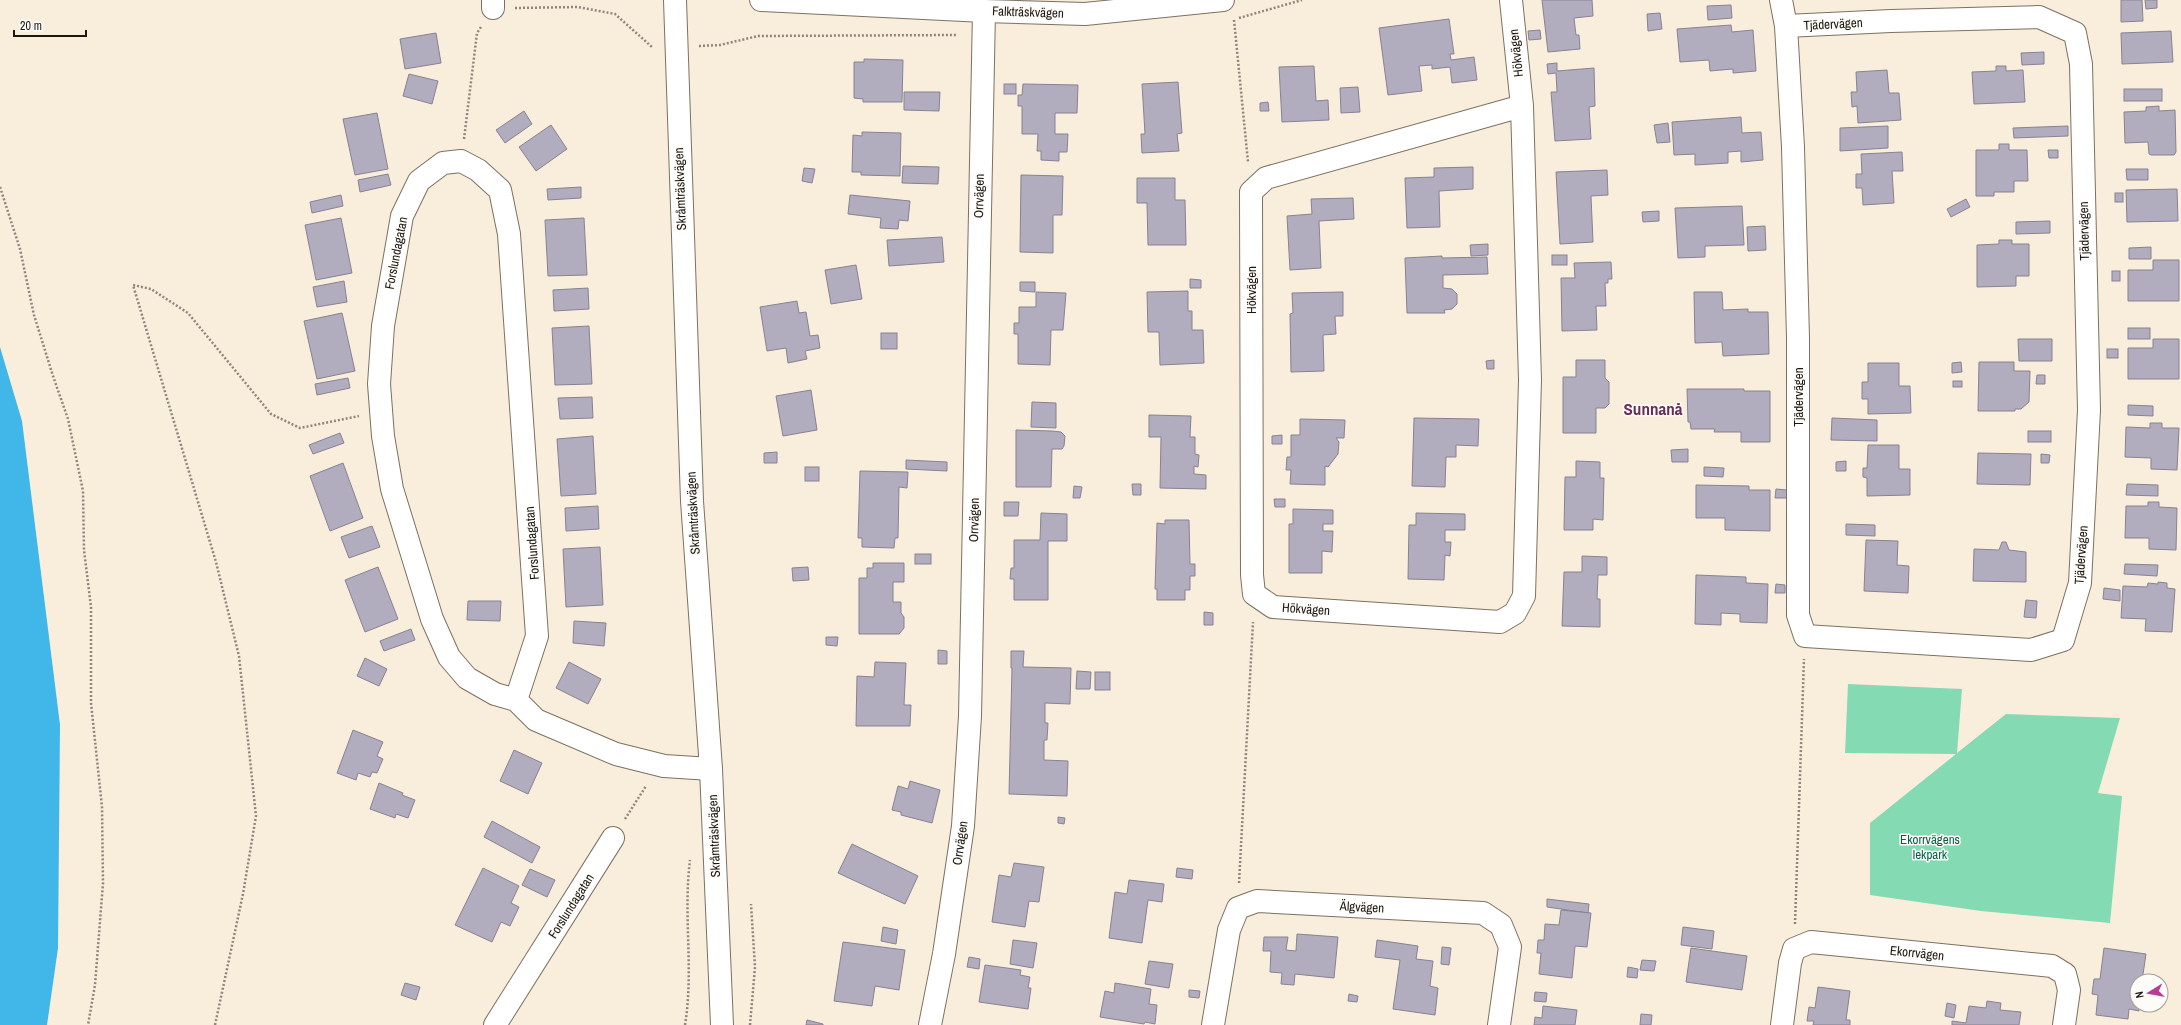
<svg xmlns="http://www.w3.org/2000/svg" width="2181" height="1025" viewBox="0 0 2181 1025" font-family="'Archivo Narrow',sans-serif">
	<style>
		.green { fill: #84dab3 }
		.water { fill: #41b6e8 }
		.building { fill: #b1acbe; stroke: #878293 }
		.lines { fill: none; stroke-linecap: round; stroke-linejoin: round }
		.minor-casing { stroke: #7b7162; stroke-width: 24 }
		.major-casing { stroke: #7b7162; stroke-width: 24 }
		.path { stroke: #8e867a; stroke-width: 2.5; stroke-dasharray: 2 2; stroke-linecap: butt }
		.minor { stroke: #fff; stroke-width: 22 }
		.major { stroke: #fff; stroke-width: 22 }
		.labels { text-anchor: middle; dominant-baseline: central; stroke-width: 3; stroke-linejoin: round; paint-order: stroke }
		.street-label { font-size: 13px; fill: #1b1711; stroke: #fefcf9 }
		.park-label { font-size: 13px; fill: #066244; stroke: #fefcf9 }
		.district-label { font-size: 17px; font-weight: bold; fill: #682e56; stroke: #fefcf9 }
	</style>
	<rect width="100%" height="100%" fill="#f9eedc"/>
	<!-- green -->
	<path class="green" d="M1848,684L1962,689L1957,753L2006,714L2120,718L2098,793L2122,796L2110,923L1981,911L1870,895V823L1956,754L1845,753Z"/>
	<!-- water -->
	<path class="water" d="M0,347L22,421L60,725L58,948L47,1025H0Z"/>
	<!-- building -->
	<g class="building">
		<path d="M1542,0H1592L1593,16L1574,18L1576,35H1579L1580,49L1548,52Z"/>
		<path d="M2121,0H2142L2143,21L2121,22Z"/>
		<path d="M2145,0H2157V8L2146,9Z"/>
		<path d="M1731,5L1732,18L1708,20L1707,6Z"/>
		<path d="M1660,13L1662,29L1648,31L1647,14Z"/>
		<path d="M1449,19L1454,54H1450L1451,60L1474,57L1477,80L1452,83L1450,67L1432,69V65L1419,66L1422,91L1388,95L1379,28Z"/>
		<path d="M1731,25L1732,32L1753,30L1756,71L1733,73V69L1710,71L1709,60L1680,62L1677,29Z"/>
		<path d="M1540,30L1541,39L1529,40L1528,31Z"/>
		<path d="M2171,31L2173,62L2122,64L2121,33Z"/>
		<path d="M436,33L441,63L405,69L400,39Z"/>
		<path d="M2044,52V64L2022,65L2021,53Z"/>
		<path d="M864,59L903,60L902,102H863V99L854,98V62H864Z"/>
		<path d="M1557,63V71L1594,68L1595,106L1589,107L1591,139L1555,141L1551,92H1557L1556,73L1548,74L1547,64Z"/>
		<path d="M1314,66L1316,101L1328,100L1329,120L1282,122L1279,67Z"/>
		<path d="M1996,66H2006V71L2023,70L2025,102L1974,104L1972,72L1996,71Z"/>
		<path d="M1887,70L1889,93H1899L1901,120L1858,123L1857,106L1852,107L1851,92H1857L1856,72Z"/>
		<path d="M409,74L438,81L432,104L403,96Z"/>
		<path d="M1178,82L1182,133L1177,134L1179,151L1142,153L1141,134H1145L1142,84Z"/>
		<rect x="1004" y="84" width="12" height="10"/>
		<path d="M1023,84L1078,85L1077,113H1055V134H1068L1067,152H1059V161L1041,160V151H1037L1038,134H1022V106H1018V95H1022Z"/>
		<path d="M1358,87L1360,112L1341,113L1340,88Z"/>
		<rect x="2124" y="89" width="38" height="12"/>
		<path d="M904,92H940L939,111L904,110Z"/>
		<path d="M1268,102L1269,111H1260V103Z"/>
		<path d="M2159,106V111L2175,110L2176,152L2174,155H2151L2149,154L2148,142L2125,143L2124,112L2146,111V107Z"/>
		<path d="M524,111L532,124L505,143L496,130Z"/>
		<path d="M377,113L388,169L355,175L343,119Z"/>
		<path d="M1741,117L1742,133L1761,132L1763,160L1741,162V151L1728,152V163L1695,165V154L1674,155L1672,122Z"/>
		<path d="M1668,123L1670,142L1657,143L1654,125Z"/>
		<path d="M551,125L567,149L536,171L519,147Z"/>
		<path d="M1888,126V148L1840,151V128Z"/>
		<path d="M2068,126V136L2014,138L2013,128Z"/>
		<path d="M862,132L901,133L900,176L861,175V172H852L853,135L862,136Z"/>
		<path d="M1999,144H2009V150H2027L2028,181H2014V192H1994V196H1976V150H1999Z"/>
		<path d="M2048,150H2058V158H2049Z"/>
		<path d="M1902,152L1903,171H1892L1894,203L1863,205L1862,188H1856V174H1862L1861,154Z"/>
		<path d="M903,166L939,167L938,184L902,183Z"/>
		<path d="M1473,167V189L1439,191L1440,227L1407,228L1405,178L1434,177V168Z"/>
		<path d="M804,168L815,169L812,183L802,181Z"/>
		<path d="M2126,169H2148V180H2127Z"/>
		<path d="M1607,170L1608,195L1591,196L1593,242L1560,244L1556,172Z"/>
		<path d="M388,174L391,185L360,192L358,180Z"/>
		<path d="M1021,175L1063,176L1062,215H1053V253L1020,252Z"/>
		<path d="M1137,178H1175V200H1185L1186,245H1148L1147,203H1137Z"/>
		<path d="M581,187V198L548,200L547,189Z"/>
		<path d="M2177,189L2178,221L2127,222L2126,190Z"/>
		<rect x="2115" y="193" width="8" height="9"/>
		<path d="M341,195L343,206L312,213L310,202Z"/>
		<path d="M850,195L910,201L908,221L899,220L898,229L880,228L881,218L848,214Z"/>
		<path d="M1353,198L1354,219L1319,221L1321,268L1290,270L1287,216L1312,214L1311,199Z"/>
		<path d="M1966,199L1970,207L1951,217L1947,209Z"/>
		<path d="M1742,206L1744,245L1705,246V257L1678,258L1675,208Z"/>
		<path d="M1659,211V221L1643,222L1642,212Z"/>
		<path d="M341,218L352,273L316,280L305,225Z"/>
		<path d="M584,218L587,275L548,276L545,220Z"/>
		<path d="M2050,221V233L2016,234V222Z"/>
		<path d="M1765,226L1766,250L1748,251L1747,227Z"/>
		<path d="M942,237L944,262L889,266L887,240Z"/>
		<path d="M1999,240H2012V244H2029V276H2016V286L1977,287V245L1999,244Z"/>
		<path d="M1488,244V255L1471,256L1470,245Z"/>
		<path d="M2151,247V259H2129V248Z"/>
		<rect x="1552" y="255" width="15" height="10"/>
		<path d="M1442,256V258L1487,257L1488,274L1443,275V288L1452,289L1457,294V304L1452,309L1444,310L1445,313H1407L1405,258Z"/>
		<path d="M2153,260H2179V301H2128V270H2153Z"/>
		<path d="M1611,262L1612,279H1608V283H1605L1606,306H1596L1597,330L1562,331L1561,278H1575L1574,263Z"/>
		<path d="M856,265L862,299L831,304L825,270Z"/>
		<rect x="2112" y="271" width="8" height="10"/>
		<path d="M1190,279L1201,280V288H1190Z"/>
		<path d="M344,281L347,302L317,307L313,287Z"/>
		<path d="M1020,282H1035V292L1020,291Z"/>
		<path d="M588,288L589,309L554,311L553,290Z"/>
		<path d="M1188,291V311H1192V330H1203L1204,363L1160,365L1159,332H1148L1147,292Z"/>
		<path d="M1036,292L1066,293L1063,330H1051L1050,365L1018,364V334H1014V323H1019V307H1036Z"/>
		<path d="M1343,292V316H1335L1336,334L1323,335L1324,371L1291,372L1290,314L1293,313L1292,293Z"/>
		<path d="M1694,292H1722L1723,310L1748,309V312H1768L1769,354L1723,356L1722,342L1695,343Z"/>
		<path d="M797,301L799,313L806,312L810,336L818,335L820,348L805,351L807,359L788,363L786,348L767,351L760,307Z"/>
		<path d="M342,313L355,371L317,379L304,321Z"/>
		<path d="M589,326L592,384L555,385L552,328Z"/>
		<rect x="2128" y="328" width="22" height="11"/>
		<rect x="881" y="333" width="16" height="16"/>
		<path d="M2018,339H2052V361H2019Z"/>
		<path d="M2153,339H2179V379H2128V348H2153Z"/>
		<rect x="2107" y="349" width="11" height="9"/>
		<path d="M1494,360V369H1487L1486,361Z"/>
		<path d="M1576,360H1605V378L1609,382V404L1605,408H1596V433H1563V377H1576Z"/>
		<path d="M1961,362L1962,372L1952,373V363Z"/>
		<path d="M1979,362H2014V371H2030L2029,402L2021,409H2015V411H1978Z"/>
		<path d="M1868,363H1899V386H1910L1911,413L1868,414V399H1862V382H1868Z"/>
		<path d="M2037,375H2045V384H2036Z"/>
		<path d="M348,378L350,388L317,395L315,384Z"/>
		<rect x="1953" y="381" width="9" height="6"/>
		<path d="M1687,389H1744V391H1770V442H1741V432H1714L1715,429H1691L1690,422H1688Z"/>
		<path d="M811,390L817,430L783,436L776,396Z"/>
		<path d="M592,397L593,418L560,419L558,398Z"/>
		<path d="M1032,402L1056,403V428L1031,427Z"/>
		<path d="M2128,405L2153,406V416L2128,415Z"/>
		<path d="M1149,415L1191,416L1190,437H1195V454L1199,455L1198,467L1194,466V474L1206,475V489L1160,488L1161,437H1149Z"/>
		<path d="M1414,418L1479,419L1478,446L1456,445V457H1446L1445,487L1412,486Z"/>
		<path d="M1832,418L1877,420V441L1831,440Z"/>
		<path d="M1300,419L1345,420L1344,438H1336L1339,442L1338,454L1328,467L1325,466V485L1290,484L1291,470H1286L1287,457H1291V435H1300Z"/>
		<path d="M2150,423H2162V428H2179L2177,470L2151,469V458L2125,457L2126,427L2150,428Z"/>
		<path d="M1016,430L1052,431L1061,432L1065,436L1064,446L1062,449H1052L1051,487H1016Z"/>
		<rect x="2028" y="431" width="23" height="11"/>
		<path d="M340,433L344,443L313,454L309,445Z"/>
		<path d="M1282,435V444H1272V436Z"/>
		<path d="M593,436L596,494L561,496L557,439Z"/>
		<path d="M1868,445H1899V469H1910V495L1867,496V478L1863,477V468H1867Z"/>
		<path d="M1688,449V462H1672L1671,450Z"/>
		<path d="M777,452V463H764V453Z"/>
		<path d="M1978,453L2031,454L2030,485L1977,484Z"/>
		<path d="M2041,454L2050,455L2049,463H2041Z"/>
		<path d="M906,460L947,462V471L906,469Z"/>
		<path d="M1576,461L1600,462V478H1604L1603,520L1593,519V530H1564L1565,477H1576Z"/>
		<path d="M1846,461V471H1836V462Z"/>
		<path d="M343,463L363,518L330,531L310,476Z"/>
		<rect x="805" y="467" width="14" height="14"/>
		<path d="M1704,467L1724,468L1723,477L1704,476Z"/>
		<path d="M860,471L908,472L907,488L899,487L898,538H895L894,548L862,547V538H858Z"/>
		<path d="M1132,484H1141V495H1133Z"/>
		<path d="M2127,484L2158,485V496L2126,495Z"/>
		<path d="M1696,485L1749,486V490H1770V531L1725,530V518H1696Z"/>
		<path d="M1074,486L1082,487L1080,498H1073Z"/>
		<path d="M1776,489L1787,490V498H1775Z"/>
		<path d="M1274,499H1285V507H1275Z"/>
		<path d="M1004,502H1019L1018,516H1004Z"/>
		<path d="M2148,502H2159V507L2177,508L2176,550L2149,549V538H2125L2126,506H2148Z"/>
		<path d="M598,506L599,529L566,531L565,508Z"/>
		<path d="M1293,509L1333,510V524H1323V531H1333L1332,552L1322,551V573H1289V524H1293Z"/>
		<path d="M1041,513L1067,514V541H1048V600H1014V579H1010L1011,568H1014V540H1040Z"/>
		<path d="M1416,513L1465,514V530H1445V542H1451L1450,556L1445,555L1444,580L1408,579L1409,525H1416Z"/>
		<path d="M1165,520H1189L1190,564H1195V576H1190V590H1185V600H1157V589H1155L1157,523L1165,524Z"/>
		<path d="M1846,524L1875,525V536L1846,535Z"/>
		<path d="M372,526L380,547L349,558L341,537Z"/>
		<path d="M1866,540L1898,541L1897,565L1909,566L1908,593L1864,591Z"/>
		<path d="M2002,542H2006L2009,550L2026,552V582L1973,581L1974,549L1999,550Z"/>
		<path d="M600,547L603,605L566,607L563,549Z"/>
		<rect x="915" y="554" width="16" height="10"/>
		<path d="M1582,556L1607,557V575H1598L1597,599H1600V627L1562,626L1564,572H1582Z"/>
		<path d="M873,563H904V582H893V602H901V613L904,617V628L899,634H859V578H867V568H873Z"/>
		<path d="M2125,564L2158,565L2157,576L2124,574Z"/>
		<path d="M378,567L398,619L365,632L345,580Z"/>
		<path d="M808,567L809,580L793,581L792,568Z"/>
		<path d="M1696,575L1746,577V583L1768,584L1767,623L1740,622V614L1721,613V625L1695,624Z"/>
		<path d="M2158,582L2167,583V588L2175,589L2172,632L2145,631L2146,619L2121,618L2123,586L2147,587L2148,583L2158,584Z"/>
		<path d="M1776,584L1785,585V593H1775Z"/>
		<path d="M2104,588L2120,590V601L2103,599Z"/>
		<path d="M2026,600L2037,601L2036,618L2024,617Z"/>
		<path d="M468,601H501L500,621L467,620Z"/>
		<path d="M1204,612L1213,613V625H1204Z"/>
		<path d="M574,621L606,623L604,646L573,643Z"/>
		<path d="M411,629L415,640L384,651L380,641Z"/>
		<path d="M826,637H838L837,646L826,645Z"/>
		<path d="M938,650L947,651V664H938Z"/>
		<path d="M1011,651H1024L1023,667L1071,668L1070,704L1045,703V723H1048L1047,740H1044V760L1068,761L1067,796L1009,794L1012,668H1011Z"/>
		<path d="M365,658L387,669L379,686L357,676Z"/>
		<path d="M569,662L601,679L588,704L556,688Z"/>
		<path d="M875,662L906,663L904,705H911L910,726H856L857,676L874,677Z"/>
		<path d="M1077,671L1091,672L1090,689H1076Z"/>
		<rect x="1095" y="672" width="15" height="18"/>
		<path d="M353,730L383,742L377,756L383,759L377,773L372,772L370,777L358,773L356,780L337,773Z"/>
		<path d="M514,750L542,763L528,794L500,781Z"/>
		<path d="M910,781L940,790L932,823L901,815V812L892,810L898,786L908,789Z"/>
		<path d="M379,783L403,793L402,795L415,800L408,818L396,814L395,818L370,809Z"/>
		<path d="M1058,817L1065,818L1064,824L1058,823Z"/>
		<path d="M492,821L540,847L532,863L484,837Z"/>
		<path d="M852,844L918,876L905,904L838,873Z"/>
		<path d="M1014,863L1044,867L1039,902L1029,901L1025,927L992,922L999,875L1011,877Z"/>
		<path d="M483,868L519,886L511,903L519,907L510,926L501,922L492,942L455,925Z"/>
		<path d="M1177,868L1193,870L1192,879L1176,877Z"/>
		<path d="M530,869L555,880L547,897L522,885Z"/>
		<path d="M1129,880L1164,884L1162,902L1148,900L1142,943L1109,938L1115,892L1127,894Z"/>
		<path d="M1547,899L1589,904L1588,913L1547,907Z"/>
		<path d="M1561,910L1591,913L1587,947L1575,946L1572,978L1539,974L1541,953H1537L1538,940H1544L1545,924L1559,925Z"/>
		<path d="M883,927L898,930L896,944L881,941Z"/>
		<path d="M1683,927L1714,931L1712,949L1681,945Z"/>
		<path d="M1297,934L1338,937L1334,978L1295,974L1294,985L1281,984L1282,973L1270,972L1271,951H1263L1264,937H1288L1286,950L1296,951Z"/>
		<path d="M1013,940L1037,943L1033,968L1010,964Z"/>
		<path d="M1377,940L1418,946L1416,959L1433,961L1430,986L1438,988L1435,1015L1393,1009L1400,960L1375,957Z"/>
		<path d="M843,942L905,950L899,990L875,986L872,1006L834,1001Z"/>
		<path d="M1442,947L1451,948L1449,965L1441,964Z"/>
		<path d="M1691,948L1747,956L1742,990L1686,982Z"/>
		<path d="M2104,948L2146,954L2142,981H2137L2139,1011L2129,1009L2128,1019L2096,1015L2098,995L2092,994L2094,979H2100Z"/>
		<path d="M969,957L980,959L979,969L967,967Z"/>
		<path d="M1642,960L1656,961L1654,971L1640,970Z"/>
		<path d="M1149,961L1173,964L1169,988L1145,984Z"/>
		<path d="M985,965L1021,970L1020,975L1030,977L1028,988H1031L1028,1009L979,1002Z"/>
		<path d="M1628,967L1638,969L1637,978L1627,977Z"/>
		<path d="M405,983L420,987L416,1000L401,995Z"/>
		<path d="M1115,983L1151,989L1149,1004L1157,1005L1155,1024L1145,1022L1144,1024L1100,1017L1105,991L1114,993Z"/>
		<path d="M1818,987L1850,991L1846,1020H1850V1025H1813L1814,1021H1807L1809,1007L1815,1008Z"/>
		<path d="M1189,990L1200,991L1199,998L1189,997Z"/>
		<path d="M1535,992L1547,993L1546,1002L1534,1001Z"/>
		<path d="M1349,994L1358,996L1357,1002L1348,1001Z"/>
		<path d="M1987,1001L2001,1003L2000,1010L2021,1012L2019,1025H1952V1021L1966,1023L1969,1006L1986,1008Z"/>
		<path d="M1947,1003L1956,1005L1954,1018L1945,1016Z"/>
		<path d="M1543,1006L1577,1010L1575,1025H1534L1535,1017L1542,1018Z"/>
		<path d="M1641,1014L1652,1015L1651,1025H1640Z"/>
		<path d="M807,1020L823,1024V1025H806Z"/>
	</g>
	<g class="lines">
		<!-- minor casing -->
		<g class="minor-casing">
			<g id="minor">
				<path d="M493,0V8"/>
				<path d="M761,0L984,11L1085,14L1223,0"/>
				<path d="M1511,0L1522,106L1530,380L1524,596L1515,613L1500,622L1273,607L1254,594L1252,575L1251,192L1266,178L1522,106"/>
				<path d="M1781,0L1786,26L1793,147L1798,338V615L1805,636L2031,650L2063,640L2080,583L2089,410L2081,64L2075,33L2039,17L1891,21L1786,26"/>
				<path d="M516,700L537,636L509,234L500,190L478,170L461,161L443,163L419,181L402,216L383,326L379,384L383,436L392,489L432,619L449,657L467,678L495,694L516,700L536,720L616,754L664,766L711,769"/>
				<path d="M495,1025L613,838"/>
				<path d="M930,1025L944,954L963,826L970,716L984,11"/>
				<path d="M1213,1025L1229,930L1238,908L1257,901L1483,913L1501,925L1510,947L1499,1025"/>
				<path d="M1782,1025L1790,963L1794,949L1811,942L2052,966L2065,974L2069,990L2064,1025"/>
			</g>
		</g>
		<!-- major casing -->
		<g class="major-casing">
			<path id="major" d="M675,0L692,501L711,769L722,1025"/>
		</g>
		<!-- path -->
		<g class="path">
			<path d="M515,8L578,7L615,14L652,47"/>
			<path d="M1239,18L1302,0"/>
			<path d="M1234,20L1248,162"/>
			<path d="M699,46L720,45L758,36L957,35"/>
			<path d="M464,139L477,33L481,27"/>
			<path d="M0,187L20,249L34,315L53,376L68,419L83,491L84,550L91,607V703L102,807L103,883L95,985L88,1025"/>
			<path d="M625,819L646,786"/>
			<path d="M1239,883L1253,622"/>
			<path d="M1795,924L1804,659"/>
			<path d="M215,1025L243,894L256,816L239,656L216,562L133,285L151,289L188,313L271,414L300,428L359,416"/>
			<path d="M685,1025C694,970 683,915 690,860"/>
			<path d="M750,1025L755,967L751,904"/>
		</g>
		<!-- minor -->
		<use href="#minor" class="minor"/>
		<!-- major -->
		<use href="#major" class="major"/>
	</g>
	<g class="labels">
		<!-- street labels -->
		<g class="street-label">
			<text transform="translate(1028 12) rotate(2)">Falkträskvägen</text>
			<text transform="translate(1833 24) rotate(-3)">Tjädervägen</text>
			<text transform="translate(1516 53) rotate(-96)">Hökvägen</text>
			<text transform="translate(680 189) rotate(-92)">Skråmträskvägen</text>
			<text transform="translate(979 196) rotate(-89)">Orrvägen</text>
			<text transform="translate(2084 231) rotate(-91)">Tjädervägen</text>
			<text transform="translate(396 253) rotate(-79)">Forslundagatan</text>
			<text transform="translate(1251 290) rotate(-90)">Hökvägen</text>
			<text transform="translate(1798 397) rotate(-90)">Tjädervägen</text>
			<text transform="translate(693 513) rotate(-93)">Skråmträskvägen</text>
			<text transform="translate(974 520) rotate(-89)">Orrvägen</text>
			<text transform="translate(532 543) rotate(-94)">Forslundagatan</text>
			<text transform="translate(2081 555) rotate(-86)">Tjädervägen</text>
			<text transform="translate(1306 609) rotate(4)">Hökvägen</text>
			<text transform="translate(714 836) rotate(-92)">Skråmträskvägen</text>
			<text transform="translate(960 843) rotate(-82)">Orrvägen</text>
			<text transform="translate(571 906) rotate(-58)">Forslundagatan</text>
			<text transform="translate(1362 907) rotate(3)">Älgvägen</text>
			<text transform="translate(1917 953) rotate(6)">Ekorrvägen</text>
		</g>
		<!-- park labels -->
		<g class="park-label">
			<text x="1930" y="839">Ekorrvägens<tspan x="1930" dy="15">lekpark</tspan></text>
		</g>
		<!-- district labels -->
		<g class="district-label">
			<text x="1653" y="408">Sunnanå</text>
		</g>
	</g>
	<!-- north arrow -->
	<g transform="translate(2149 993) rotate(259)"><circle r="19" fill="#fefcf9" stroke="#a3a09c"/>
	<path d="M0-3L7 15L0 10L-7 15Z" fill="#b53e93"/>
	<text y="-6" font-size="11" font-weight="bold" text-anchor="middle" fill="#1b1711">N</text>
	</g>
	<!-- scale -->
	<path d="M14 30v6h72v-6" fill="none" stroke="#1b1711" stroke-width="2"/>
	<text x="20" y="30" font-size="12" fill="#1b1711" stroke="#fefcf9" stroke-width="3" paint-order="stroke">20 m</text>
</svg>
